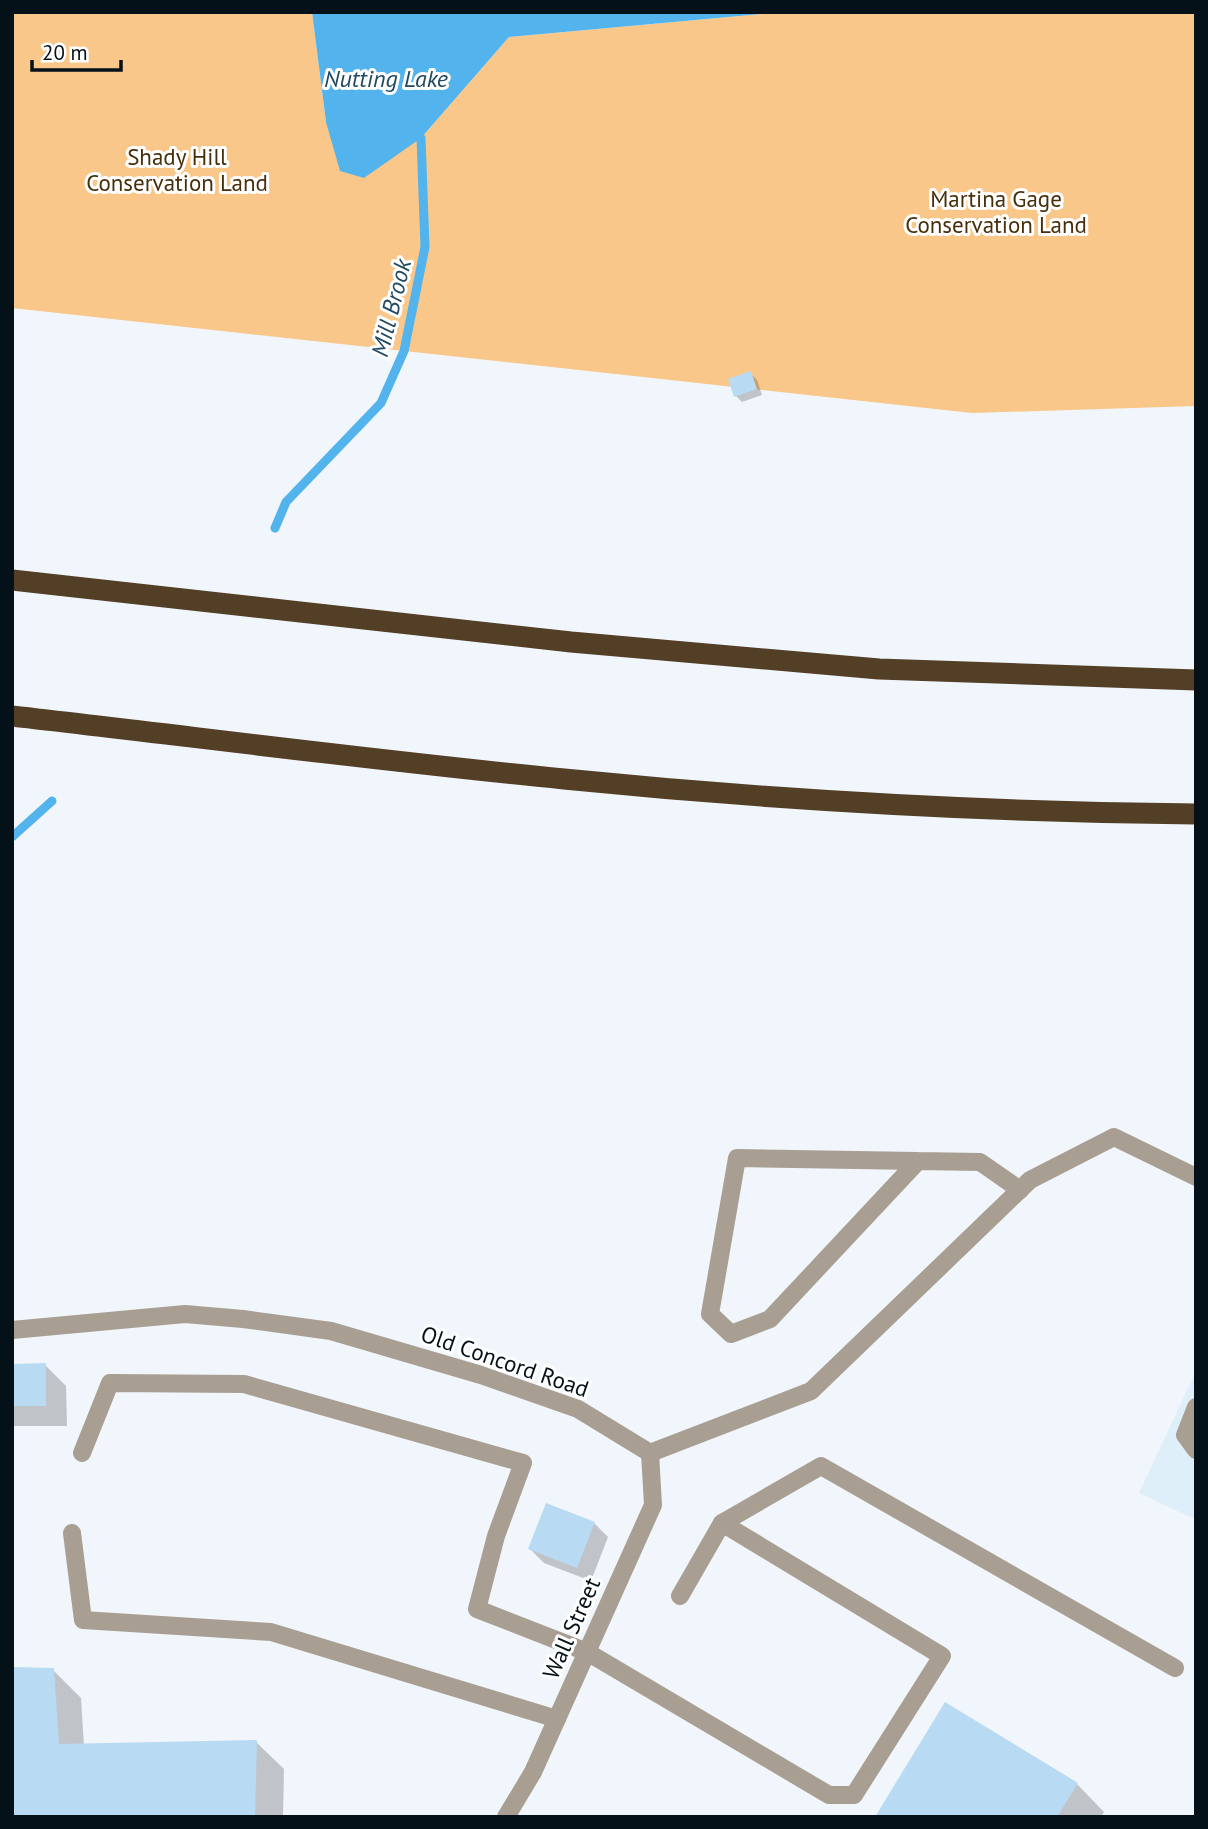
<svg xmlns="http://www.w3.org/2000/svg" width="1208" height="1829" viewBox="0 0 1208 1829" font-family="'PT Sans',sans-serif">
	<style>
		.built { fill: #dfeffa }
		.green { fill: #f9c789 }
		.water { fill: #53b3ed }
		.shadow { fill: #0003 }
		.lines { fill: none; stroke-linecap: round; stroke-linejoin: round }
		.stream { stroke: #53b3ed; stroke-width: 9 }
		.building { fill: #b8daf2 }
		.lane { stroke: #a99e92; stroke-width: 18 }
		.highway { stroke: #533e26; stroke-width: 21 }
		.labels { text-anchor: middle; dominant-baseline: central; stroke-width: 6; stroke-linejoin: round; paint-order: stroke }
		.park-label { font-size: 23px; fill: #482f0b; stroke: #fff }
		.street-label { font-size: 23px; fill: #051118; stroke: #fff }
		.water-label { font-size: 24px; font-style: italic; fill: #214961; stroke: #fff }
	</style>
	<rect width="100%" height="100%" fill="#f0f6fb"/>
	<!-- built -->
	<path class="built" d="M1196,1371V1520L1139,1493Z"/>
	<!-- green -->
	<path class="green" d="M12,12H312L326,122L421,138L509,37L782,12H1196V406L972,413L12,308Z"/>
	<!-- water -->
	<path class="water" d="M312,12H782L509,37L421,138L364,178L340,171L326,122Z"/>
	<!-- shadow -->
	<g class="shadow">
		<path d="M750,373L757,380L762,395L742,402L736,396Z"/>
		<path d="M45,1365L66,1386L67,1426H12V1366Z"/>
		<path d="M594,1523L608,1537L591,1581L544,1563L530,1549Z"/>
		<path d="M53,1670L81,1698L84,1746L256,1742L284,1769L283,1817H12Z"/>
		<path d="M1077,1784L1104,1812L1101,1817H877Z"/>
	</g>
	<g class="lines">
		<!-- stream -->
		<g class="stream">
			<path d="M275,528L286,502L381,403L404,351L425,247L421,138"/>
			<path d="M12,837L52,801"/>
		</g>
	</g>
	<!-- building -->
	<g class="building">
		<path d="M751,371L757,389L734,397L728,379Z"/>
		<path d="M46,1363V1406H12V1364Z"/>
		<path d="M546,1503L595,1522L577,1568L528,1549Z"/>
		<path d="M12,1667L54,1668L59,1744L257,1740L255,1817H12Z"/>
		<path d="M945,1702L1078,1783L1057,1817H875Z"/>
	</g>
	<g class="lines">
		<!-- lane -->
		<g class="lane">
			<path d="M918,1161L770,1319L731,1334L710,1314L737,1158L980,1162L1020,1190"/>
			<path d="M12,1330L185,1314L243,1319L331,1331L481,1375L578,1409L650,1453"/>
			<path d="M1196,1407L1185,1435L1196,1450"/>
			<path d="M82,1453L110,1383L244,1384L523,1463L496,1536L477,1609L587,1652L829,1795H854L942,1656L722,1523L680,1596"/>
			<path d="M650,1453L811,1391L1030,1180L1114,1137L1196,1177"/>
			<path d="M722,1523L821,1466L1175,1668"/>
			<path d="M72,1533L83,1620L271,1632L557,1719"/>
			<path d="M506,1817L533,1772L653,1505L650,1453"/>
		</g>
		<!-- highway -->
		<g class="highway">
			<path d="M12,580L571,642L879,669L1196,680"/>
			<path d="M12,716C196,737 380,761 564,779C773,800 985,812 1196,814"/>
		</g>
	</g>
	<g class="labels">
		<!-- park labels -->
		<g class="park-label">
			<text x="177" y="156">Shady Hill<tspan x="177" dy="26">Conservation Land</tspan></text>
			<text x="996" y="198">Martina Gage<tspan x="996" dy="26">Conservation Land</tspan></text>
		</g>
		<!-- street labels -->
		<g class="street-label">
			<text transform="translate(505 1361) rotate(19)">Old Concord Road</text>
			<text transform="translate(571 1628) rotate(-66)">Wall Street</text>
		</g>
		<!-- water labels -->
		<g class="water-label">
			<text x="386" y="78">Nutting Lake</text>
			<text transform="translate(391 308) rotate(-76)">Mill Brook</text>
		</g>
	</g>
	<!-- border -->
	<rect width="1208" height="1829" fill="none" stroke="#051118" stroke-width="28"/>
	<!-- scale -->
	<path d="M32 60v10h89v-10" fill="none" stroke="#051118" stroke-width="3.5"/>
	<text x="42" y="60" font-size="21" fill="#051118" stroke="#ffffff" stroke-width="5" paint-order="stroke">20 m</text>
</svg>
